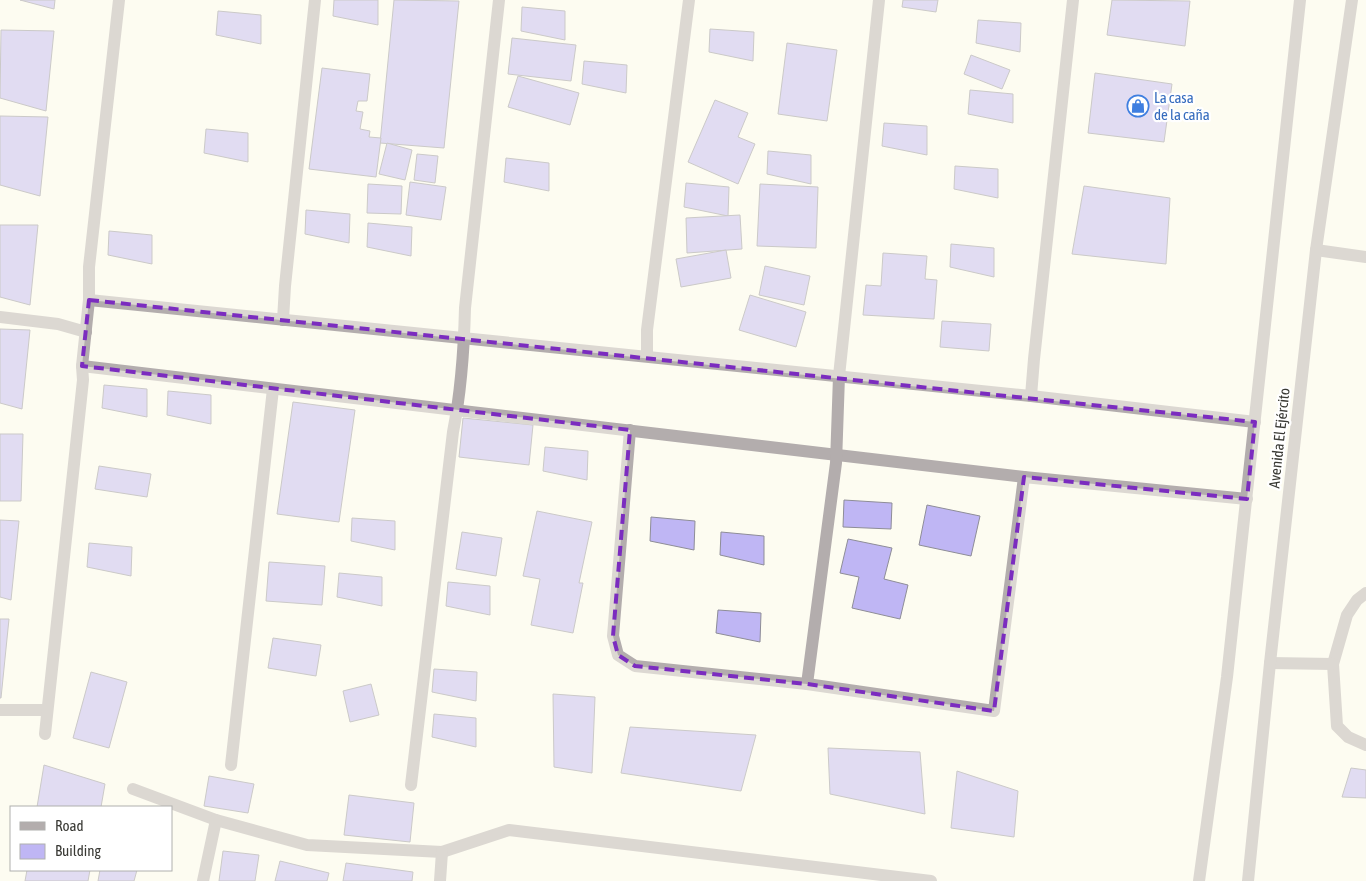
<svg xmlns="http://www.w3.org/2000/svg" width="1366" height="881" viewBox="0 0 1366 881" font-family="'Asap Condensed',sans-serif">
	<style>
		.building { fill: #bfb6f4; stroke: #8e8d97 }
		.lines { fill: none; stroke-linecap: round; stroke-linejoin: round }
		.minor { stroke: #b3adad; stroke-width: 12 }
		.marked { fill: none; stroke: #7b2cbf; stroke-width: 4; stroke-dasharray: 10 6; stroke-linejoin: round }
		.labels { text-anchor: middle; dominant-baseline: central; stroke-width: 4.5; stroke-linejoin: round; paint-order: stroke }
		.shop-label { font-size: 15px; fill: #366cbe; stroke: #fff; text-anchor: start }
		.street-label { font-size: 15px; fill: #393934; stroke: #fff }
	</style>
	<rect width="100%" height="100%" fill="#fdfcf1"/>
	<!-- building -->
	<g class="building">
		<path d="M20,0H55L54,9Z"/>
		<path d="M334,0H378V25L333,16Z"/>
		<path d="M394,0L459,1L444,148L380,143Z"/>
		<path d="M903,0H938L936,12L902,7Z"/>
		<path d="M1112,0L1190,1L1185,46L1107,35Z"/>
		<path d="M522,7L565,11V40L521,31Z"/>
		<path d="M218,11L261,15V44L216,35Z"/>
		<path d="M978,20L1021,23L1020,52L976,43Z"/>
		<path d="M710,29L754,32L753,61L709,52Z"/>
		<path d="M1,30L54,31L46,111L0,98Z"/>
		<path d="M512,38L576,45L571,81L508,74Z"/>
		<path d="M787,43L837,50L827,121L778,114Z"/>
		<path d="M971,55L1010,70L1002,89L964,74Z"/>
		<path d="M584,61L627,65L626,93L582,84Z"/>
		<path d="M322,68L370,74L367,101H358L356,111L363,112L360,129L370,131L369,137L381,138L376,177L309,169Z"/>
		<path d="M1095,73L1172,84L1164,142L1088,133Z"/>
		<path d="M518,76L579,93L570,125L508,107Z"/>
		<path d="M970,90L1013,94V123L968,114Z"/>
		<path d="M715,100L748,113L738,137L755,144L738,184L688,162Z"/>
		<path d="M0,116L48,117L40,196L0,185Z"/>
		<path d="M884,123L927,126V155L882,146Z"/>
		<path d="M206,129L248,133V162L204,153Z"/>
		<path d="M387,143L412,150L405,180L379,174Z"/>
		<path d="M768,151L811,155V184L767,174Z"/>
		<path d="M417,154L438,156L435,183L414,180Z"/>
		<path d="M506,158L549,163V191L504,182Z"/>
		<path d="M955,166L998,169V198L954,189Z"/>
		<path d="M410,182L446,187L441,220L406,215Z"/>
		<path d="M686,183L729,187L728,216L684,207Z"/>
		<path d="M368,184L402,186L401,214L367,213Z"/>
		<path d="M760,184L818,187L816,248L757,246Z"/>
		<path d="M1084,186L1170,198L1166,264L1072,254Z"/>
		<path d="M306,210L350,214L349,243L305,234Z"/>
		<path d="M740,215L742,249L687,253L686,218Z"/>
		<path d="M368,223L412,227L411,256L367,247Z"/>
		<path d="M0,225H38L30,305L0,297Z"/>
		<path d="M109,231L152,235V264L108,255Z"/>
		<path d="M951,244L994,248V277L950,267Z"/>
		<path d="M726,250L731,278L681,287L676,259Z"/>
		<path d="M883,253L927,256L925,279L937,280L934,319L863,315L866,285L881,286Z"/>
		<path d="M765,266L810,276L804,305L759,295Z"/>
		<path d="M750,295L806,312L796,347L739,330Z"/>
		<path d="M942,321L991,324L989,351L940,347Z"/>
		<path d="M0,329L30,330L22,409L0,403Z"/>
		<path d="M104,385L147,389V417L102,408Z"/>
		<path d="M168,391L211,395V424L167,415Z"/>
		<path d="M293,402L355,410L339,522L277,514Z"/>
		<path d="M463,418L533,425L529,465L459,457Z"/>
		<path d="M0,434H23L21,501H0Z"/>
		<path d="M545,447L588,451L587,480L543,471Z"/>
		<path d="M99,466L151,474L147,497L95,489Z"/>
		<path d="M844,500L892,503L891,529L843,527Z"/>
		<path d="M927,505L980,516L971,556L919,545Z"/>
		<path d="M537,511L592,522L579,583H583L573,633L531,625L540,579L523,576Z"/>
		<path d="M651,517L695,521L694,550L650,541Z"/>
		<path d="M352,518L395,521V550L351,541Z"/>
		<path d="M0,520L19,521L11,600L0,597Z"/>
		<path d="M462,532L502,538L496,576L456,569Z"/>
		<path d="M721,532L764,536V565L720,555Z"/>
		<path d="M848,539L892,548L884,579L908,585L900,619L852,608L859,577L840,573Z"/>
		<path d="M89,543L132,547L131,576L87,567Z"/>
		<path d="M269,562L325,566L322,605L266,601Z"/>
		<path d="M339,573L382,577V606L337,597Z"/>
		<path d="M448,582L490,586V615L446,606Z"/>
		<path d="M718,610L761,613L760,642L716,633Z"/>
		<path d="M0,619H9L1,698H0Z"/>
		<path d="M273,638L321,645L316,676L268,668Z"/>
		<path d="M434,669L477,672L476,701L432,692Z"/>
		<path d="M91,672L127,682L109,748L73,738Z"/>
		<path d="M371,684L379,715L350,722L343,691Z"/>
		<path d="M553,694L595,697L592,773L554,767Z"/>
		<path d="M434,714L476,718V747L432,737Z"/>
		<path d="M630,727L756,735L741,791L621,773Z"/>
		<path d="M828,748L920,752L925,814L830,794Z"/>
		<path d="M44,765L105,784L101,807H37Z"/>
		<path d="M1351,768L1366,770V798L1342,797Z"/>
		<path d="M957,771L1018,791L1014,837L951,828Z"/>
		<path d="M209,776L254,784L248,813L204,806Z"/>
		<path d="M349,795L414,803L410,842L344,835Z"/>
		<path d="M223,851L259,855L255,881H219Z"/>
		<path d="M280,861L329,873L327,881H275Z"/>
		<path d="M346,863L413,872L412,881H343Z"/>
		<path d="M27,870H90L88,881H25Z"/>
		<path d="M100,870H137L134,881H98Z"/>
	</g>
	<g class="lines">
		<!-- minor -->
		<g class="minor">
			<path d="M1316,250L1366,257"/>
			<path d="M89,300L1031,396L1255,422"/>
			<path d="M0,317L58,324L86,332"/>
			<path d="M283,320L285,286L315,0"/>
			<path d="M647,356V330L689,0"/>
			<path d="M82,366L1024,477L1247,499"/>
			<path d="M1031,396L1034,359L1073,0"/>
			<path d="M630,430L613,636L618,655L635,666L807,684L994,711L1024,477"/>
			<path d="M1366,593L1357,600L1347,615L1333,664L1337,726L1348,737L1366,745"/>
			<path d="M1270,663L1333,664"/>
			<path d="M807,684L836,463L839,376L879,0"/>
			<path d="M0,710H46"/>
			<path d="M45,734L83,380L82,366L89,300V267L119,0"/>
			<path d="M231,765L273,389"/>
			<path d="M411,785L453,432C461,392 464,349 465,308L499,0"/>
			<path d="M133,789L216,820L307,845L442,852L509,830L931,881"/>
			<path d="M203,881L216,820"/>
			<path d="M440,881L442,852"/>
			<path d="M1199,881L1227,677L1300,0"/>
			<path d="M1248,881L1270,663L1316,250L1352,0"/>
		</g>
	</g>
	<!-- marked area -->
	<path d="M0 0H1366V881H0ZM89,300L1255,422L1247,499L1024,477L994,711L807,684L635,666L618,655L613,636L630,430L82,366Z" fill="#fdfcf1" fill-opacity=".55" fill-rule="evenodd"/>
	<path class="marked" d="M89,300L1255,422L1247,499L1024,477L994,711L807,684L635,666L618,655L613,636L630,430L82,366Z"/>
	<!-- icons -->
	<defs>
		<g id="shop-ring" transform="scale(1.125)"><circle r="9.5" fill="#fff" stroke="#3f7fe0" stroke-width="1.5"/><path d="M-5-2.5h2.3a2.7 3.5 0 0 1 5.4 0H5L5.5 6h-11ZM-1.5-2.5h3a1.5 2.3 0 0 0-3 0Z" fill="#3f7fe0"/></g>
	</defs>
	<g fill-rule="evenodd">
		<use href="#shop-ring" x="1138" y="106"/>
	</g>
	<g class="labels">
		<!-- shop labels -->
		<g class="shop-label">
			<text x="1154" y="97">La casa<tspan x="1154" dy="17">de la caña</tspan></text>
		</g>
		<!-- street labels -->
		<g class="street-label">
			<text transform="translate(1279 438) rotate(-84)">Avenida El Ejército</text>
		</g>
	</g>
	<!-- legend -->
	<rect x="10" y="806" width="162" height="65" fill="#ffffff" stroke="#b0b0ae"/>
	<rect x="20" y="822" width="25" height="8" fill="#b3adad" stroke="#b0b0ae"/>
	<text x="55" y="831" font-size="15" fill="#393934">Road</text>
	<rect x="20" y="844" width="25" height="15" fill="#bfb6f4" stroke="#b0b0ae"/>
	<text x="55" y="856" font-size="15" fill="#393934">Building</text>
</svg>
